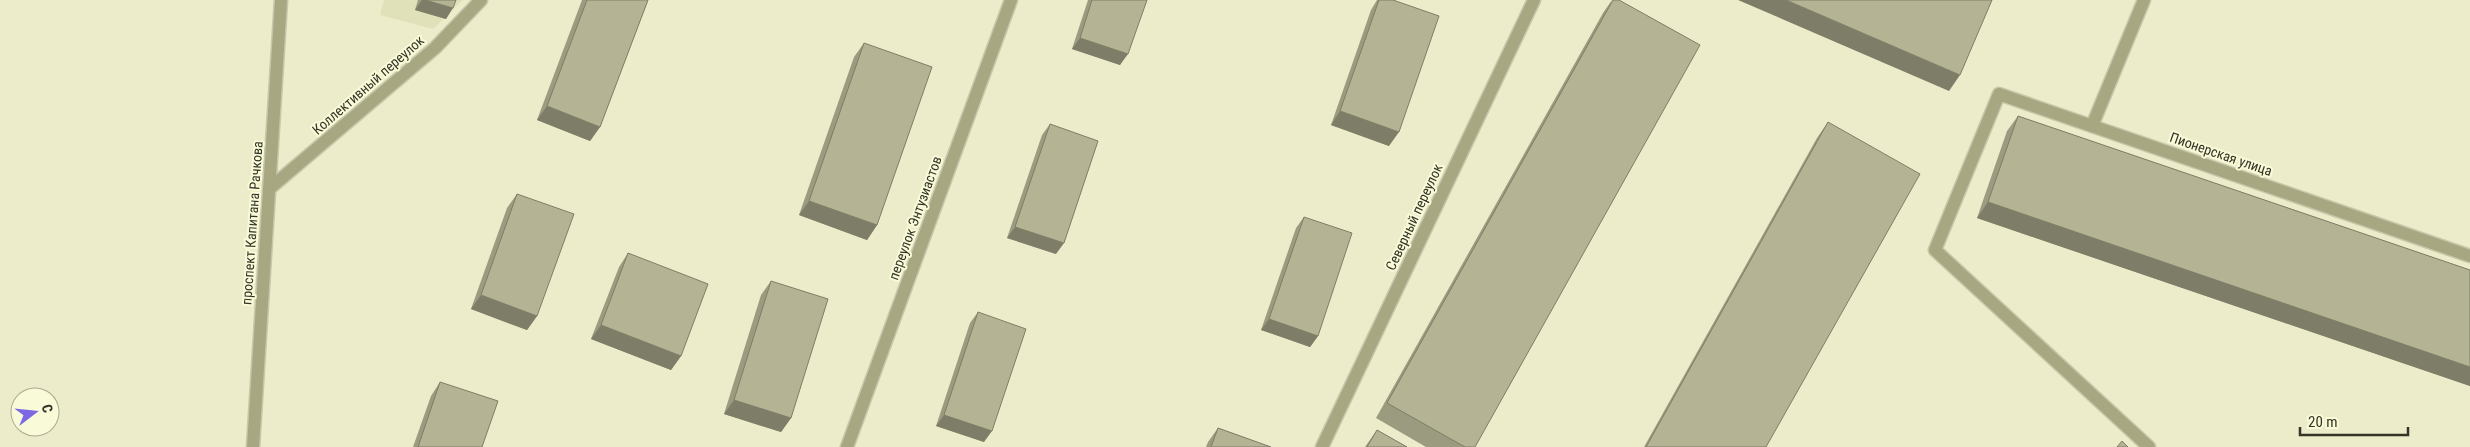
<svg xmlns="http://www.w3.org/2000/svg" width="2470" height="447" viewBox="0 0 2470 447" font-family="'Roboto Condensed',sans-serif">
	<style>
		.built { fill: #e1e1b9 }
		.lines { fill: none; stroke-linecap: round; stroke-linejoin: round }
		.minor-casing { stroke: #c7c7aa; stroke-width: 15 }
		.minor { stroke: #a7a782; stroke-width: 12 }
		.wall { fill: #9b9b7f }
		.shaded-wall { fill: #7e7e68 }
		.building { fill: #b4b494; stroke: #7e7e68 }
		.labels { text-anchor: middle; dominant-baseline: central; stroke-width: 4; stroke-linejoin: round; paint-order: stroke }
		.street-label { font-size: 14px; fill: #333326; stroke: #f9fad8 }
	</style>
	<rect width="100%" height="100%" fill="#ececcb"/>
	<!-- built -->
	<path class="built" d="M384,0H463L433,29L380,15Z"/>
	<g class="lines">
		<!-- minor casing -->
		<g class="minor-casing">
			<g id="minor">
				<path d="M2144,0L2092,126L2470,256"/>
				<path d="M2092,126L1999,94L1935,250L2149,447"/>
				<path d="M269,189L435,48L481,0"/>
				<path d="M253,447L281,0"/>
				<path d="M847,447L1011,0"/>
				<path d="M1322,447L1534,0"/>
			</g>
		</g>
		<!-- minor -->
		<use href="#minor" class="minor"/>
	</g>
	<!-- wall -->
	<g class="wall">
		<path d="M418,0H456L446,19L415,10Z"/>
		<path d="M582,0H648L600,127L590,141L537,120Z"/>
		<path d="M1088,0H1147L1120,65L1072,49Z"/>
		<path d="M1377,0H1393L1389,146L1331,125L1371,10Z"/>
		<path d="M1612,0L1475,447H1426L1376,418L1603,13Z"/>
		<path d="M864,43L877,225L867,240L799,215L854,57Z"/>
		<path d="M2018,116L2470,270V386L1977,218L2007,131Z"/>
		<path d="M1828,122L1766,447H1644L1817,138Z"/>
		<path d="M1050,124L1056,254L1007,238L1042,135Z"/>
		<path d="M517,194L537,316L527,330L471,309L507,208Z"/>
		<path d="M1304,217L1318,336L1310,347L1261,330L1296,228Z"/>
		<path d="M628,253L681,356L671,370L591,339L619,267Z"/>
		<path d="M771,281L791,418L781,432L724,414L761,295Z"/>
		<path d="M978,312L984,442L936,426L970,323Z"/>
		<path d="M440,382L482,447H413L431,396Z"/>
		<path d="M1218,428L1271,447H1206L1208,442Z"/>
		<path d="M1377,430L1407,447H1365Z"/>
	</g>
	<!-- shaded-wall -->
	<g class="shaded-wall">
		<path d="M422,0H425L453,8L446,19L415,10Z"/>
		<path d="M1738,0H1786L1960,75L1949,91Z"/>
		<path d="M1080,38L1128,54L1120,65L1072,49Z"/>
		<path d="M547,106L600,127L590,141L537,120Z"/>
		<path d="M1340,111L1399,132L1389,146L1331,125Z"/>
		<path d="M809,201L877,225L867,240L799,215Z"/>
		<path d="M1988,202L2470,367V386L1977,218Z"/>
		<path d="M1015,227L1064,243L1056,254L1007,238Z"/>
		<path d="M481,295L537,316L527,330L471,309Z"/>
		<path d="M1269,319L1318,336L1310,347L1261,330Z"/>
		<path d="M601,325L681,356L671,370L591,339Z"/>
		<path d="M734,400L791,418L781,432L724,414Z"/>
		<path d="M944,415L992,431L984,442L936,426Z"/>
	</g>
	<!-- building -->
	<g class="building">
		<path d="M425,0H456L453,8Z"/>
		<path d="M587,0H648L600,127L547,106Z"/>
		<path d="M1092,0H1147L1128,54L1080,38Z"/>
		<path d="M1379,0H1393L1439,16L1399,132L1340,111Z"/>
		<path d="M1613,0H1619L1700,45L1475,447H1465L1387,403Z"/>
		<path d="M1786,0H1992L1960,75Z"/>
		<path d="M864,43L932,67L877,225L809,201Z"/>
		<path d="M2018,116L2470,270V367L1988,202Z"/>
		<path d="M1828,122L1920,174L1766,447H1646Z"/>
		<path d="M1050,124L1098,141L1064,243L1015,227Z"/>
		<path d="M517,194L574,214L537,316L481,295Z"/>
		<path d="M1304,217L1352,233L1318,336L1269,319Z"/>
		<path d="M628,253L708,284L681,356L601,325Z"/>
		<path d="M771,281L828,299L791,418L734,400Z"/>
		<path d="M978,312L1026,329L992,431L944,415Z"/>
		<path d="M440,382L498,401L482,447H418Z"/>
		<path d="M1218,428L1271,447H1211Z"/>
		<path d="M1377,430L1407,447H1367Z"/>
		<path d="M2122,441L2128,447H2117Z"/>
	</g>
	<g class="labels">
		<!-- street labels -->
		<g class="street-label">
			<text transform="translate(368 85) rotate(-41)">Коллективный переулок</text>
			<text transform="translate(2221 154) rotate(19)">Пионерская улица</text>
			<text transform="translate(1414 217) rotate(-65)">Северный переулок</text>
			<text transform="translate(915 218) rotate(-70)">переулок Энтузиастов</text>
			<text transform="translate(252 223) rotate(-86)">проспект Капитана Рачкова</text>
		</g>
	</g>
	<!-- north arrow -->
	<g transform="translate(35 412) rotate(74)"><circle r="24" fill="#f9fad8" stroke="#aaaa91"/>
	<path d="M0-4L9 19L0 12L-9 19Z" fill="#7d68e3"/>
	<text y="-8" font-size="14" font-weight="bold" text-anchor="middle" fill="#333326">С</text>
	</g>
	<!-- scale -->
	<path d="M2300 427v8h108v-8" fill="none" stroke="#333326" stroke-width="2.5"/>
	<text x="2308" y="427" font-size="15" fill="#333326" stroke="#f9fad8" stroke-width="4" paint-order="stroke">20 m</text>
</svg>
